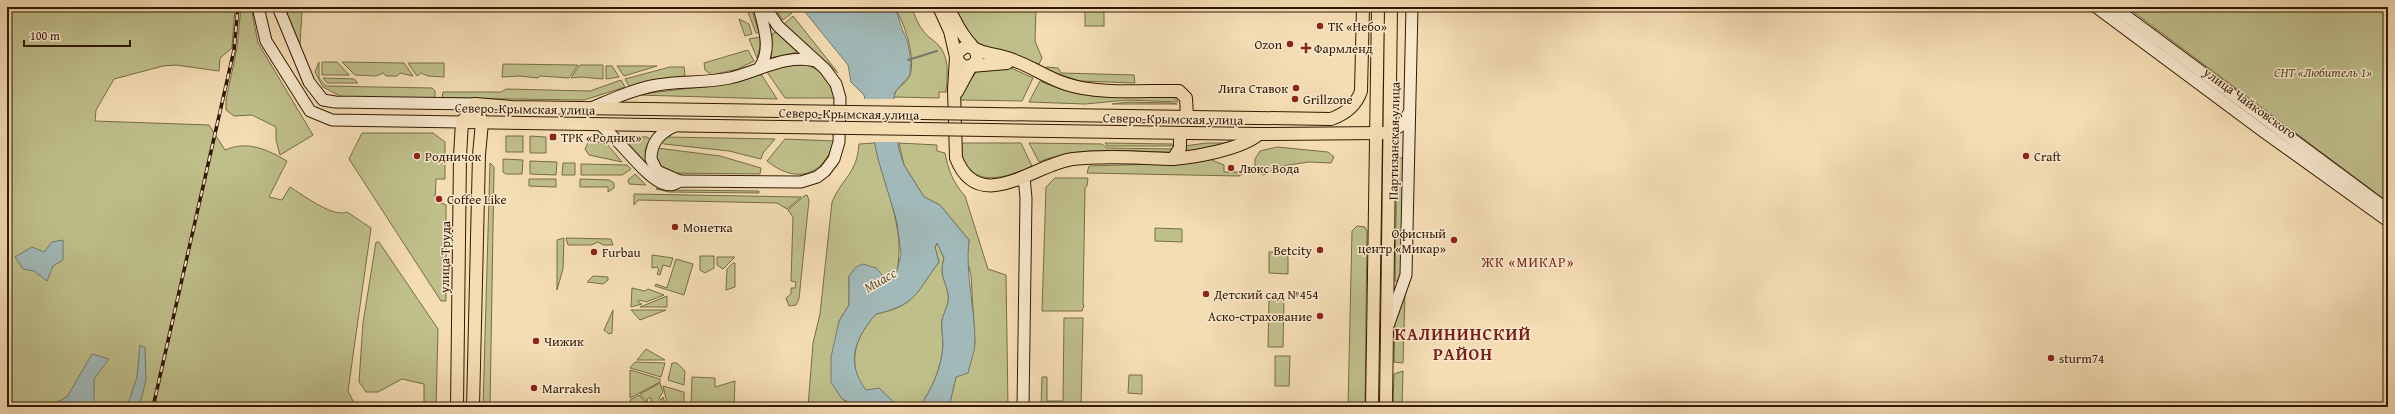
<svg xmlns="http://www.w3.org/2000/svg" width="2395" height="414" viewBox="0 0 2395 414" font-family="'Gentium Book Plus',serif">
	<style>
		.green { fill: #bfbf8a; stroke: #786c45 }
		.water { fill: #a1b9b8; stroke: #75796e }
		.pier { fill: #f4dcb3 }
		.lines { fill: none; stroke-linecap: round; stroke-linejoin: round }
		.stream { stroke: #75796e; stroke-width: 2 }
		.secondary-casing { stroke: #321800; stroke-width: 13 }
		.primary-casing { stroke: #321800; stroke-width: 14 }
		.secondary { stroke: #f8e8ce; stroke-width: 11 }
		.primary { stroke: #f4dcb3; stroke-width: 12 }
		.rail-casing { stroke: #321800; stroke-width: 3.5 }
		.rail { stroke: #f8e8ce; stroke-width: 2; stroke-dasharray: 6; stroke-linecap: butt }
		.primary-bridge-casing { stroke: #321800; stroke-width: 14; stroke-linecap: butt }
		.primary-bridge { stroke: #f4dcb3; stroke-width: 12 }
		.poi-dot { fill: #8f2418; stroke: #f8e8ce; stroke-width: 1.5 }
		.labels { text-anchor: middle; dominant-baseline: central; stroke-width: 3; stroke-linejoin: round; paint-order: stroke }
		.poi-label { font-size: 13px; fill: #321800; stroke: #f8e8ce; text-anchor: start }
		.park-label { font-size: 13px; font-style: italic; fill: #5c4a29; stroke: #f8e8ce }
		.street-label { font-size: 13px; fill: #321800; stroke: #f8e8ce }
		.neighbourhood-label { font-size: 14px; letter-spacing: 1px; fill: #7a1f14; stroke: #f8e8ce }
		.water-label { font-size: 14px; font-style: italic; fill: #595040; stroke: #f8e8ce }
		.district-label { font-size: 17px; font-weight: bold; letter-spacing: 1px; fill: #7a1f14; stroke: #f8e8ce }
	</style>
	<rect width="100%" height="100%" fill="#f4dcb3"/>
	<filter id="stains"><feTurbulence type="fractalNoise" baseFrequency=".005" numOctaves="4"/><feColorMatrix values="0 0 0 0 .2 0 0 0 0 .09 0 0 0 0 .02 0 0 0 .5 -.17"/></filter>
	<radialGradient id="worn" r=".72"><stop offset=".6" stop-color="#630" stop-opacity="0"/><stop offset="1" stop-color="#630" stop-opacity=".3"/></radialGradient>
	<!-- green -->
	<g class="green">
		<path d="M7,7H235L232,48L220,58L219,71L176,65L163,66L114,79L96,110L95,121L209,125L225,150C248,140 268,150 287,161L269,197L282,200L290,187C303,195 333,218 347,212L371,228L348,391L356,407H7Z"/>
		<path d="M241,7H251L258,43L313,135L280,155L276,140V127L252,115L234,116L226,110V100L237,48Z"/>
		<path d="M289,7V9L302,10L300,45L287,14Z"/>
		<path d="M746,7H751L759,33H756Z"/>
		<path d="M774,7H787L792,13L783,20Z"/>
		<path d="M894,7H911C915,15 918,25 924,32C928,38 936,41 940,47C950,60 947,77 946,92H939V98L894,97C895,87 907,84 910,75C916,57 904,21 894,7Z"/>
		<path d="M955,7H1036L1035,41L1042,58L1039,64L978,45L965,28Z"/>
		<rect x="1085" y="7" width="19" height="19"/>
		<path d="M2127,7H2388V202Z"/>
		<path d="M793,16L835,69L838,73L784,24Z"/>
		<path d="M739,19L749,24L752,34L745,36Z"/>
		<path d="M776,32L797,52L771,58L772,34Z"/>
		<path d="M760,37V47L757,58L749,39Z"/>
		<path d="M748,50L754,61L738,69L712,75L705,70L704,63Z"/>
		<path d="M319,62V78L326,86L432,88L435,91V98L342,97L323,87L315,72Z"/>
		<path d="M322,62H337L349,75H322Z"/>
		<path d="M342,62L404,63L413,76L400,73L397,76H386L383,73L376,76L355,75Z"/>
		<path d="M408,63H444V77L428,76L421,73L417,76Z"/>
		<path d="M795,63C817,66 830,74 834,98H785L767,72Z"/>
		<path d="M503,64L578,65L569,78L540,76L538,78L520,76L502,77Z"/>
		<path d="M580,65H603V79L581,77L571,78Z"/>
		<path d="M606,66H612L619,77L606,79Z"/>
		<path d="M617,66H657L624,76Z"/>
		<path d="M670,67H684L685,75L682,77L629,86L625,79Z"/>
		<path d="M1009,67L1033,78L1022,101L960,100L961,93L977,71Z"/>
		<path d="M1046,67L1058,68L1061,73L1134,75L1135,83L1080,81L1044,69Z"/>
		<path d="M761,74L777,99L637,95C679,88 720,88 761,74Z"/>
		<path d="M323,78L354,79L358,83H327Z"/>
		<path d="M621,80L625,87L584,100L442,98L443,92H501L506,89L590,91Z"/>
		<path d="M1040,81C1082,100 1129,96 1174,97L1178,102L1128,100L1085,104L1029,102Z"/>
		<path d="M1128,102L1170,103L1177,104H1112Z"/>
		<path d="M362,133H433L445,142V179H436L435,200L446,205V301H441L349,159Z"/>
		<rect x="506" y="136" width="17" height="16"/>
		<path d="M530,136L546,137V153H530Z"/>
		<path d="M622,137H647L650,139L645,150L647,166Z"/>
		<path d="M665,137L775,139L763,153L761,159L729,151L664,144L661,141Z"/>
		<path d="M785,139L834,141C824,177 795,184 767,161Z"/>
		<path d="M595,141L607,144L622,162L589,155L585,149L588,143Z"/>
		<path d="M875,143C883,185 906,227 897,271C883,280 865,276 849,276V305L839,321L842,399L859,407H808L813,343L820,314L832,202C842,178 857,174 859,144Z"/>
		<path d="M899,143L937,145V151L945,153C948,169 953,183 965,196L988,269L1006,275L1008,407H949L956,377L975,344L971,275L967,259L969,240L940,205L924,197L904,165Z"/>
		<path d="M959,143H1021L1032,166C1002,180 965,190 959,143Z"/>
		<path d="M1029,143L1102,144L1107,148L1175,149L1172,152C1128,152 1080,145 1039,162Z"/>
		<path d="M1105,143L1172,144L1175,146H1107Z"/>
		<path d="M1207,143H1230L1184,152V146Z"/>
		<path d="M1277,147L1328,152L1334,157L1331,163L1309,162L1282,166L1263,175L1255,171V159L1260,151Z"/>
		<path d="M657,148L720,156L761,168L760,174L673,173L663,170L656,162Z"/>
		<path d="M1207,158L1224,165V172H1245L1239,176L1087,173L1089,166L1191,163Z"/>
		<path d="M1397,158H1403L1402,273L1399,283L1395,281Z"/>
		<path d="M503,159L523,160L522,174H506L503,172Z"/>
		<path d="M530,161L557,162L556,175L530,174Z"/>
		<path d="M490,163L494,167L490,407H483Z"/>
		<path d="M563,163H575V175H562Z"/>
		<path d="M581,164L627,165L631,169L622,175H581Z"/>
		<path d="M635,174L646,185L629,184L628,180Z"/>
		<path d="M1055,178H1088L1087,186L1085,188L1083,304L1084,305L1082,311H1042L1046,187Z"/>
		<path d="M529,179H556V187L529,186Z"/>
		<path d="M580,179L609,180L614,183V188L608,192V187H580Z"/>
		<path d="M660,188L671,190L759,191V193L669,192L656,189Z"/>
		<path d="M634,194L801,197L787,209L777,203L638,200L634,205Z"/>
		<path d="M807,195L809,200L799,299L796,305L789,306L786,298L791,294V288H795L796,282L791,281L793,217L788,210L804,196Z"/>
		<path d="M1357,226L1365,227L1367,231L1365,407H1348L1352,231Z"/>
		<path d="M1155,228L1182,229V242L1155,241Z"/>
		<path d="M564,238L563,269L557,290V240Z"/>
		<path d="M566,238L611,239L613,245H603L598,242L591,245H568Z"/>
		<path d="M376,242H379L438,329L436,407H424V384L402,379L378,392H366L359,382L363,323Z"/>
		<path d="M937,243L944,258C939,276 945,278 948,294C950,304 944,311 942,320C941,328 943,337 943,345C942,366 932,390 919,407H899C890,396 878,398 867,391C862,388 859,380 857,375C850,351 860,332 876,314C917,306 917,290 939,262L935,247Z"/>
		<path d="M1269,252H1288V274L1269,273Z"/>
		<path d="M652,255L673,258L670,267L663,265L660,275L657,274L659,270L657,267L652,268Z"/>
		<path d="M700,256H714V268L705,273L700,270Z"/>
		<path d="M717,257H735L723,269L717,265Z"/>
		<path d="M676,259L693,264L684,295L655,286L656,284L667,288Z"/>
		<path d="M733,263H735V287L726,290L727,269Z"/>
		<path d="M593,276L608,277V280L603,284L587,282Z"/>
		<path d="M632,288L645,291L648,289L664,295L646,302L639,300L638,302L642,304L631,307Z"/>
		<path d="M1405,294L1403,363L1394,362L1395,322Z"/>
		<path d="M667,296V307H640Z"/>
		<path d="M1269,299L1284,300L1283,347H1268Z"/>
		<path d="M613,310L612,333L609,334L604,330Z"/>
		<path d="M631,310H666L640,320Z"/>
		<path d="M1064,318H1083L1081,407H1041L1042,377H1047V401H1063Z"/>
		<path d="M646,349L665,360H637Z"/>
		<path d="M1275,356H1290L1289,386H1275Z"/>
		<path d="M635,362L665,363L661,377L630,368Z"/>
		<path d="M672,363H677L685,371L684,385L668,380Z"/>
		<path d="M630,370L660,379V382L630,398Z"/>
		<path d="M1403,371L1402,407H1393L1394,374Z"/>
		<path d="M1129,375H1142V394L1128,393Z"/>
		<path d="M692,377L715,378V387L735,381L734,407H691Z"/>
		<path d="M660,383L663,392L659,398L661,400L663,397L666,407H652L651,398H648L647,402L640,394Z"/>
		<path d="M663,386L684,392V407H668Z"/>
		<path d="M639,395L649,407H630V400Z"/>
	</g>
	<!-- water -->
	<g class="water">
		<path d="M801,7H894C899,15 899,23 903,31C910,45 911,59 910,75L895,92L893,105L899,150L904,165L924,197L940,205L969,240C965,274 975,308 975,342C975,352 970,363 968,373L956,377L949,407H919C932,390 942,366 943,345C943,337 941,328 942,320C944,311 950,304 948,294C945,278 939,276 944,258L937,243L935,247L939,262C917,291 917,305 876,314C855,338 845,362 866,390L879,388L899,407H859L842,399L831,382V357L839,321L849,305V276L856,267L863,264L876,268L883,276L890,275L897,271L901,254L897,222L878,159L864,95L851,82L848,65Z"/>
		<path d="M63,240V260L53,266L47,281L34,271L23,269L15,257L32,247L44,252L52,242Z"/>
		<path d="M140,345L145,348L146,380L139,407H127L137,377Z"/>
		<path d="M92,354L109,359L94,379V406L47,407L67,397Z"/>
	</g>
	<!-- pier -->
	<path class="pier" d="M863,99H896L901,142H872Z"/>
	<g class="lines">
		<!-- stream -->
		<path class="stream" d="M908,60L937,51"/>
		<!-- secondary casing -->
		<g class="secondary-casing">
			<g id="secondary">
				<path d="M258,7L266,41L310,111L332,120L462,122"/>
				<path d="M278,7L309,82L323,100L335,102L475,104"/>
				<path d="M759,7C764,28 772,48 760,67"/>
				<path d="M2096,7L2264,132L2388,221"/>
				<path d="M2114,7L2388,210"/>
				<path d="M591,108C613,99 634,89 657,85C681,81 706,83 730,78C760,71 784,54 816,61"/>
				<path d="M599,124C618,137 647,180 665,184C671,186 675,184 680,181L801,182L817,177L825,171L834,159L839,142L840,98L836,84L825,69L778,26L765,7"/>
				<path d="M677,125C661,132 651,141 651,159L657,171L680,181"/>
				<path d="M1389,133L1402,125L1408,114"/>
				<path d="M1388,326L1406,275L1412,7"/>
				<path d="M1023,407L1026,198L1024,177"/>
			</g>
		</g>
		<!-- primary casing -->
		<g class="primary-casing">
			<g id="primary">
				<path d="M939,7L950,31L956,57L954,90L956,158C979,217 1036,163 1073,159C1106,155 1140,158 1173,159"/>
				<path d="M948,7C953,17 958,28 965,37C968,42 974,47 976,52C978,57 977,60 974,64C965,70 956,64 957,53L966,46C972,47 977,50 983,52C993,55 1003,56 1013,60C1031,66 1047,78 1066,84C1099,95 1145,90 1179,91L1186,98L1187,117"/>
				<path d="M957,92L971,66L1007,63"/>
				<path d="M475,104L512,107L782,111"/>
				<path d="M991,114L1331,119C1345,114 1356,106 1361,91L1363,7"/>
				<path d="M462,122L783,127"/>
				<path d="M990,130L1259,134L1383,133"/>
				<path d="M1180,133V148L1173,159C1196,157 1242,149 1259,134"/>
				<path d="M457,407L460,156L462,122L475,104"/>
				<path d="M473,407L479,155L482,122L479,114"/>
				<path d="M1372,407L1378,7"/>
				<path d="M1386,407L1391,7"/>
			</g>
		</g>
		<!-- secondary -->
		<use href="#secondary" class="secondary"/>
		<!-- primary -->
		<use href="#primary" class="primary"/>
		<!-- rail casing -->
		<g class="rail-casing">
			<path id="rail" d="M153,407L234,50L238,7"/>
		</g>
		<!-- rail -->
		<use href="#rail" class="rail"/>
		<!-- primary-bridge casing -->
		<g class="primary-bridge-casing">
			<g id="primary-bridge">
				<path d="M782,111L991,114"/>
				<path d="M783,127L990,130"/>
			</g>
		</g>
		<!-- primary-bridge -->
		<use href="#primary-bridge" class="primary-bridge"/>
	</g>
	<!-- markers -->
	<g class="poi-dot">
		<circle cx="1320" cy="26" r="4"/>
		<circle cx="1290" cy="44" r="4"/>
		<path d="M1304 42h4v4h4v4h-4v4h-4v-4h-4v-4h4z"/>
		<circle cx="1296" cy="88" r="4"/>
		<circle cx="1295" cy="99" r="4"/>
		<rect x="549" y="133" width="8" height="8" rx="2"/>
		<circle cx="417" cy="156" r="4"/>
		<circle cx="2026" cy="156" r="4"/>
		<circle cx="1231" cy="168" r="4"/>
		<circle cx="439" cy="199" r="4"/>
		<circle cx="675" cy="227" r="4"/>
		<circle cx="1454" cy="240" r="4"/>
		<circle cx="1320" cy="250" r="4"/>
		<circle cx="594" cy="252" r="4"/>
		<circle cx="1206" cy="294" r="4"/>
		<circle cx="1320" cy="316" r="4"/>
		<circle cx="536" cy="341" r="4"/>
		<circle cx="2051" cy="358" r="4"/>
		<circle cx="534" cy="388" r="4"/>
	</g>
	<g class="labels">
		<!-- poi labels -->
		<g class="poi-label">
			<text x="1328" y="26">ТК «Небо»</text>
			<text x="1282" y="44" text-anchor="end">Ozon</text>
			<text x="1314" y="48">Фармленд</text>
			<text x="1288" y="88" text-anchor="end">Лига Ставок</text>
			<text x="1303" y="99">Grillzone</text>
			<text x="561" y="137">ТРК «Родник»</text>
			<text x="425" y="156">Родничок</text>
			<text x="2034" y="156">Craft</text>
			<text x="1239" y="168">Люкс Вода</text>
			<text x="447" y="199">Coffee Like</text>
			<text x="683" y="227">Монетка</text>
			<text x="1446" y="233" text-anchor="end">Офисный<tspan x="1446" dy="15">центр «Микар»</tspan></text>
			<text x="1312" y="250" text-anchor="end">Betcity</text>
			<text x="602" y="252">Furbau</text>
			<text x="1214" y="294">Детский сад №454</text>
			<text x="1312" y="316" text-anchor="end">Аско-страхование</text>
			<text x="544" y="341">Чижик</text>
			<text x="2059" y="358">sturm74</text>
			<text x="542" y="388">Marrakesh</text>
		</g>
		<!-- park labels -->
		<g class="park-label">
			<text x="2323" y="72">СНТ «Любитель 1»</text>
		</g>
		<!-- street labels -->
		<g class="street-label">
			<text transform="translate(2250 103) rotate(36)">улица Чайковского</text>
			<text transform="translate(525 109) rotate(1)">Северо-Крымская улица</text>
			<text transform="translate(849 114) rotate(1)">Северо-Крымская улица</text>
			<text transform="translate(1173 119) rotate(1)">Северо-Крымская улица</text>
			<text transform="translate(1394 141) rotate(-89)">Партизанская улица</text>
			<text transform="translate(445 257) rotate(-89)">улица Труда</text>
		</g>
		<!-- neighbourhood labels -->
		<g class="neighbourhood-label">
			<text x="1528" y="262">ЖК «МИКАР»</text>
		</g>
		<!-- water labels -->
		<g class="water-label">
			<text transform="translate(880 280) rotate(-30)">Миасс</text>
		</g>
		<!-- district labels -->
		<g class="district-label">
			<text x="1463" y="333">КАЛИНИНСКИЙ<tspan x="1463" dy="20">РАЙОН</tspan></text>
		</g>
	</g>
	<!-- margin -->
	<rect width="2395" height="414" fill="none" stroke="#f4dcb3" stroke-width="24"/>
	<rect x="8" y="8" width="2379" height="398" fill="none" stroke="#321800" stroke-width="2"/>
	<rect x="12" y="12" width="2371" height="390" fill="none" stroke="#321800"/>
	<!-- scale -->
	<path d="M24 40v6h106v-6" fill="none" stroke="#321800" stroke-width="2"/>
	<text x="30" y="40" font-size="12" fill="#321800" stroke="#f8e8ce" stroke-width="3" paint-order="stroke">100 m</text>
	<rect width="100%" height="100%" filter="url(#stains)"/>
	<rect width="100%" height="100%" fill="url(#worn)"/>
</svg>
